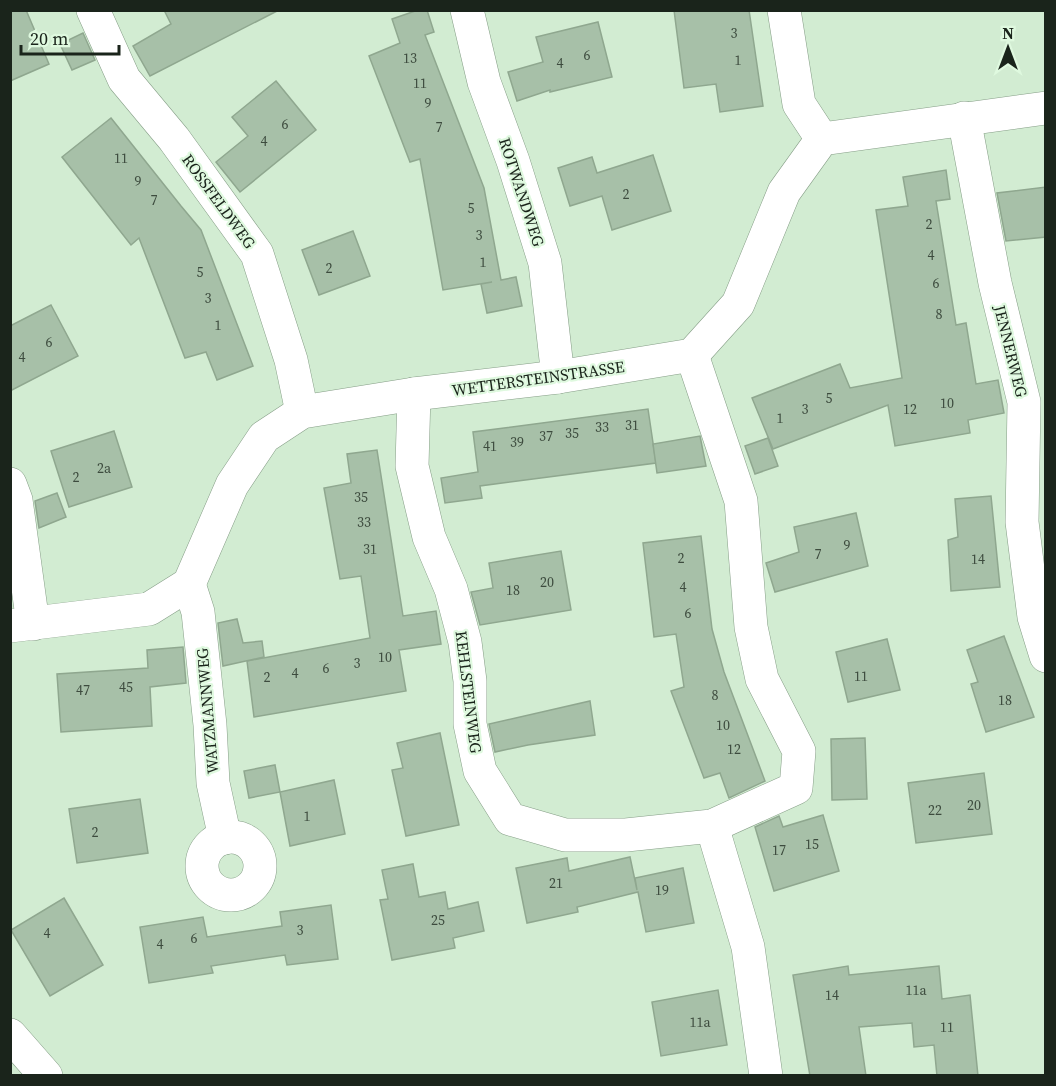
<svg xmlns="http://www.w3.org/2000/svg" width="1056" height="1086" viewBox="0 0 1056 1086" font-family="'Source Serif 4',serif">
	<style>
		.building { fill: #a7c0a8; stroke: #8fa78f; stroke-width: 1.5 }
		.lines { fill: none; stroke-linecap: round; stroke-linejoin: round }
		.minor-casing { stroke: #869e87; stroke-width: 34 }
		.minor { stroke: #fff; stroke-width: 33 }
		.labels { text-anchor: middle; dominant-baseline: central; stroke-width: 4.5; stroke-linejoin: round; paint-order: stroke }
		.number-label { font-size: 14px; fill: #3d4b3e }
		.street-label { font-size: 16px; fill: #1a241b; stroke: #dff9df }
	</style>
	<rect width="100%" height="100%" fill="#d2ecd2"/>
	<!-- building -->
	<g class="building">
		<path d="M10,10H26L49,64L10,81Z"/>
		<path d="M164,10H279L150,76L133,46L171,24Z"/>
		<path d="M418,10H427L434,32L425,35L484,188L501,280L516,277L522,306L487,313L481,284L492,282L443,290L420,159L410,162L369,56L400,43L392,19Z"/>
		<path d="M674,10H749L763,106L720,112L716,84L684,88Z"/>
		<path d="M598,22L612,77L550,92V90L517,101L508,72L543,62L536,37Z"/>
		<path d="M83,33L95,60L72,70L60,44Z"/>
		<path d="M276,81L316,130L240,192L216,162L248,136L232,117Z"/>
		<path d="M111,118L181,206L201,230L253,366L217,380L206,352L185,358L139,238L131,245L62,157Z"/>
		<path d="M653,155L671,211L612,230L602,196L570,206L558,168L592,157L597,173Z"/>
		<path d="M946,170L950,199L936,201L956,325L966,323L976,384L998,380L1004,413L968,420L970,433L895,446L888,405L773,449L752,398L840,364L850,388L902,378L876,210L908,206L903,177Z"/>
		<path d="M1046,187V237L1006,241L997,193Z"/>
		<path d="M353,231L370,276L319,295L302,250Z"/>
		<path d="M51,305L78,356L10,391V326Z"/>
		<path d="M648,409L656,463L480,486L482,498L445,503L441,478L478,472L473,432Z"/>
		<path d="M114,431L132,487L69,507L51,451Z"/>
		<path d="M700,436L706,466L657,473L653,444Z"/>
		<path d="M768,438L778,466L755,474L745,446Z"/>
		<path d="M377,450L403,616L436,611L441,644L399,650L406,691L254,717L247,661L370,638L361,576L340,579L324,488L351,483L347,454Z"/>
		<path d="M57,493L66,517L39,528L35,501Z"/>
		<path d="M991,496L1000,587L951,591L948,540L958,537L955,499Z"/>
		<path d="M856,513L868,566L775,592L766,563L799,552L794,527Z"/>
		<path d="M701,536L712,629L724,672L765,781L729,798L720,773L704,778L671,691L684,687L676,634L654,637L643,543Z"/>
		<path d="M561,551L571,610L480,625L471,592L493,588L489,563Z"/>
		<path d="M237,619L243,643L262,641L264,657L223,666L218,623Z"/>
		<path d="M1004,636L1034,717L986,732L971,684L978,682L967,650Z"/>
		<path d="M887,639L900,690L848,702L836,652Z"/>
		<path d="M183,647L186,683L150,687L152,726L61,732L57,674L148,668L147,650Z"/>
		<path d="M590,701L595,735L528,745L495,752L489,724Z"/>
		<path d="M440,733L459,825L406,836L392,770L403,768L397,743Z"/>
		<path d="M865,738L867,799L832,800L831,739Z"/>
		<path d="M275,765L280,792L249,798L244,771Z"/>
		<path d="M984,773L992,834L916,843L908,783Z"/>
		<path d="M334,780L345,834L290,846L280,792Z"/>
		<path d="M140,799L148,853L77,863L69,809Z"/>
		<path d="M823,815L839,871L774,891L755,827L779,816L783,827Z"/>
		<path d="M630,857L637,890L635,878L683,868L694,923L646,932L638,892L577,907L578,912L527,923L516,868L567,858L569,871Z"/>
		<path d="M413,864L419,897L445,892L448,909L478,902L484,931L453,938L455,948L392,960L380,900L388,899L382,870Z"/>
		<path d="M64,898L103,965L50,996L11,930Z"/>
		<path d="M331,905L338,959L287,965L285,955L211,966L213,973L149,983L140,927L203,917L207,937L282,926L280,912Z"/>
		<path d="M848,966L849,975L939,966L942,999L970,995L978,1076H937L934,1045L914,1047L912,1023L859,1027L866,1076H810L793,975Z"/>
		<path d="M718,990L727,1045L661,1056L652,1002Z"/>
	</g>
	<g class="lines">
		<!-- minor casing -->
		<g class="minor-casing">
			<g id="minor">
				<path d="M93,10L124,79L174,139L257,254L291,360L302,412"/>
				<path d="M467,10L484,82L513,161L545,263L558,377"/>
				<path d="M784,10L799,104L822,139"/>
				<path d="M964,118L995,283L1024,402L1022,522L1034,617L1046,656"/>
				<path d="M414,394L412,466L429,537L451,589L465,642L470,681V724L480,771L510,819L565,835H626L712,826L796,788L799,751L762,679L751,627L741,501L692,355"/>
				<path d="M10,484L16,500L33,624"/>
				<path d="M189,584L198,612L210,725L213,783L225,838"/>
				<path d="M10,626L149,609L189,584L232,485L264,437L302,412L414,394L558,377L692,355L738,304L784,192L822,139L1046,108"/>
				<path d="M712,826L748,947L766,1076"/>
				<circle cx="231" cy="866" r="29"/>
				<path d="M10,1035L46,1076"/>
			</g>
		</g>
		<!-- minor -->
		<use href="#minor" class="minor"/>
	</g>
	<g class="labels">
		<!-- number labels -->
		<g class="number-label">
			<text x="734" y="33">3</text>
			<text x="587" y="55">6</text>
			<text x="410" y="58">13</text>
			<text x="738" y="60">1</text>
			<text x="560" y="63">4</text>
			<text x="420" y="83">11</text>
			<text x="428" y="103">9</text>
			<text x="285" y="124">6</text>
			<text x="439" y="127">7</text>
			<text x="264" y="141">4</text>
			<text x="121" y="158">11</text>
			<text x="138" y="181">9</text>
			<text x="626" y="194">2</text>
			<text x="154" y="200">7</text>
			<text x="471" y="208">5</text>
			<text x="929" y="224">2</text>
			<text x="479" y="235">3</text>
			<text x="931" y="255">4</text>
			<text x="483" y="262">1</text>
			<text x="329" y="268">2</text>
			<text x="200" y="272">5</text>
			<text x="936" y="283">6</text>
			<text x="208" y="298">3</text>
			<text x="939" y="314">8</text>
			<text x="218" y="325">1</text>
			<text x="49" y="342">6</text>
			<text x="22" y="357">4</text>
			<text x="829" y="398">5</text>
			<text x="947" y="403">10</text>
			<text x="805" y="409">3</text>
			<text x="910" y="409">12</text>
			<text x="780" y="418">1</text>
			<text x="632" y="425">31</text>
			<text x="602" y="427">33</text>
			<text x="572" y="433">35</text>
			<text x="546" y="436">37</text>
			<text x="517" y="442">39</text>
			<text x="490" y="446">41</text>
			<text x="104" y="468">2a</text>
			<text x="76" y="477">2</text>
			<text x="361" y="497">35</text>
			<text x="364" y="522">33</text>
			<text x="847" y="545">9</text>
			<text x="370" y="549">31</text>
			<text x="818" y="554">7</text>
			<text x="681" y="558">2</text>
			<text x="978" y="559">14</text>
			<text x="547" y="582">20</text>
			<text x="683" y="587">4</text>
			<text x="513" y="590">18</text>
			<text x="688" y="613">6</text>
			<text x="385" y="657">10</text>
			<text x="357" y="663">3</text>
			<text x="326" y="668">6</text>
			<text x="295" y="673">4</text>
			<text x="861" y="676">11</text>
			<text x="267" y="677">2</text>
			<text x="126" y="687">45</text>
			<text x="83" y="690">47</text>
			<text x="715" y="695">8</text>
			<text x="1005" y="700">18</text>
			<text x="723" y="725">10</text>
			<text x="734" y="749">12</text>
			<text x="974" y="805">20</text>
			<text x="935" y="810">22</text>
			<text x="307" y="816">1</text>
			<text x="95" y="832">2</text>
			<text x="812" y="844">15</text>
			<text x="779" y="850">17</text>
			<text x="556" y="883">21</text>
			<text x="662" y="890">19</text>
			<text x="438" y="920">25</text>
			<text x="300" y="930">3</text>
			<text x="47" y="933">4</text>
			<text x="194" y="938">6</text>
			<text x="160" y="944">4</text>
			<text x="916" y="990">11a</text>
			<text x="832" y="995">14</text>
			<text x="700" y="1022">11a</text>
			<text x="947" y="1027">11</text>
		</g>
		<!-- street labels -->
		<g class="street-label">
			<text transform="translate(522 192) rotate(72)">ROTWANDWEG</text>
			<text transform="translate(219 201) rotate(54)">ROSSFELDWEG</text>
			<text transform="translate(1011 351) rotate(76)">JENNERWEG</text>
			<text transform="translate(538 378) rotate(-8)">WETTERSTEINSTRASSE</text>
			<text transform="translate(469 692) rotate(83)">KEHLSTEINWEG</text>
			<text transform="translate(207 711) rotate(-95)">WATZMANNWEG</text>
		</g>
	</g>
	<!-- border -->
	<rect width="1056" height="1086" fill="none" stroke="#1a241b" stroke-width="24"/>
	<!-- north arrow -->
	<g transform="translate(1008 48)" stroke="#dff9df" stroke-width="4.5" paint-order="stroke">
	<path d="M0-4.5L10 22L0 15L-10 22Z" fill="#1a241b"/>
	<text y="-9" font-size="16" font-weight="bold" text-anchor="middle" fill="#1a241b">N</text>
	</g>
	<!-- scale -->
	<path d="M21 45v9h98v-9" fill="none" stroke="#1a241b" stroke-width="3"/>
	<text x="30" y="45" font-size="18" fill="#1a241b" stroke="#dff9df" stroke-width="4.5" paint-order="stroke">20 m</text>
</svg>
